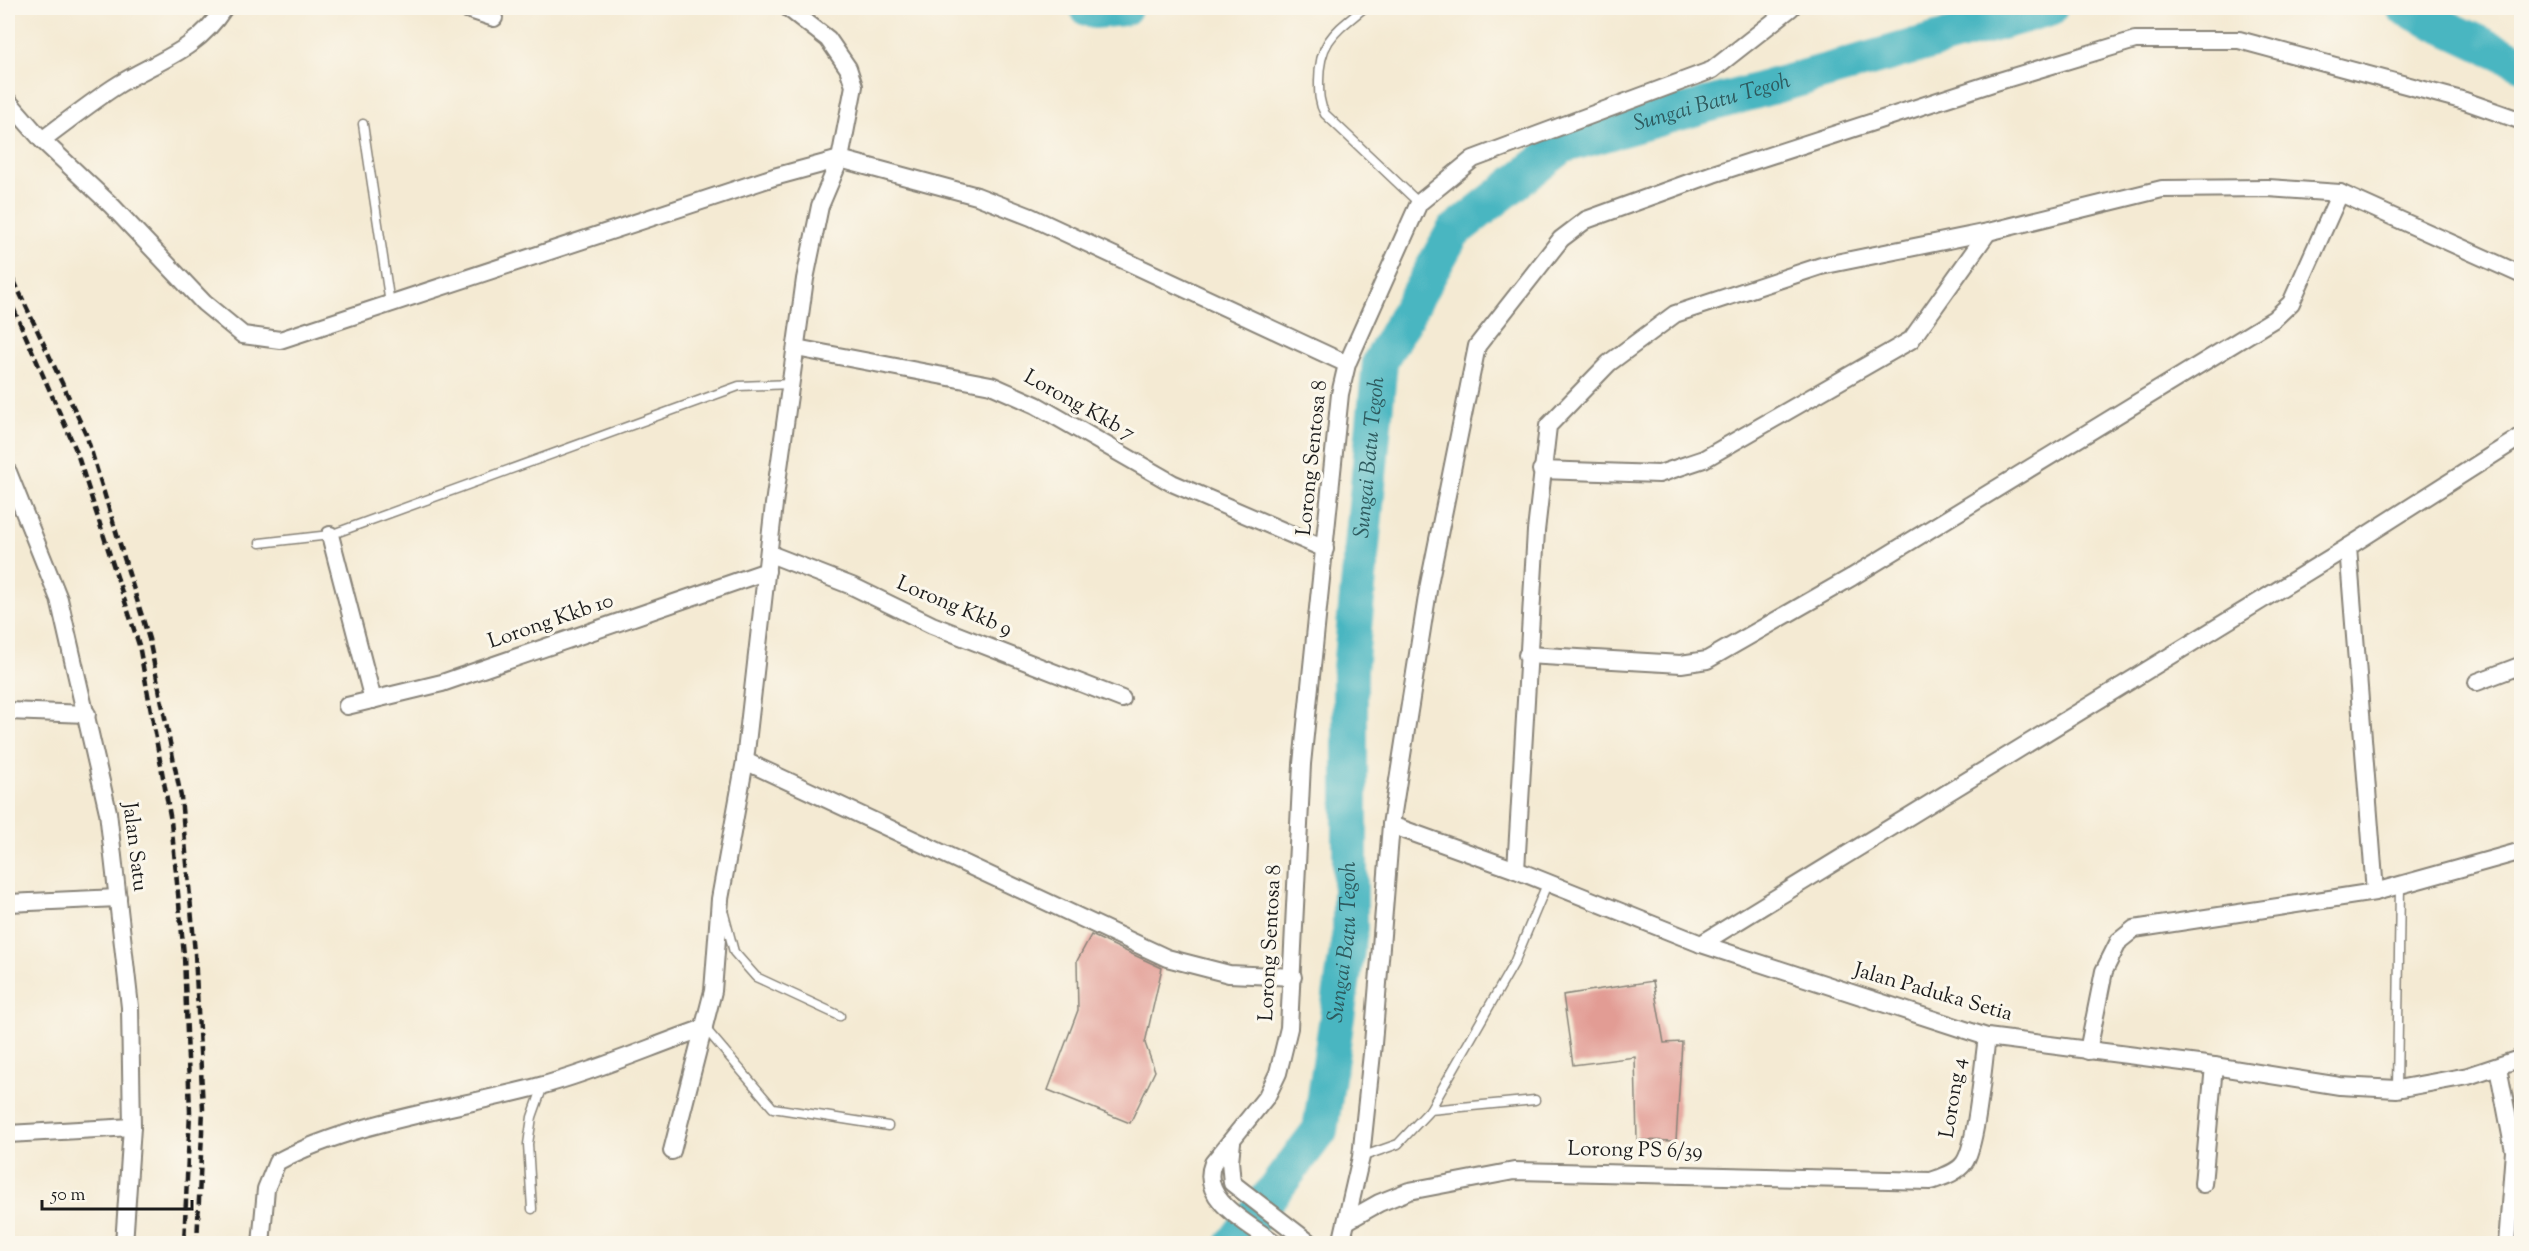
<svg xmlns="http://www.w3.org/2000/svg" width="2529" height="1251" viewBox="0 0 2529 1251" font-family="'Sorts Mill Goudy',serif">
	<style>
		.lines { fill: none; stroke-linecap: round; stroke-linejoin: round }
		.river { stroke: #48b6c1; stroke-width: 36 }
		.building { fill: #e29c94 }
		.service-casing { stroke: #888378; stroke-width: 11 }
		.minor-casing { stroke: #888378; stroke-width: 20 }
		.service { stroke: #fff; stroke-width: 8 }
		.minor { stroke: #fff; stroke-width: 16 }
		.rail { stroke: #1c1c1c; stroke-width: 4.5; stroke-dasharray: 9 4.5; stroke-linecap: butt }
		.labels { text-anchor: middle; dominant-baseline: central; stroke-width: 6; stroke-linejoin: round; paint-order: stroke }
		.street-label { font-size: 21px; fill: #1c1c1c; stroke: #fbf7ec }
		.water-label { font-size: 22px; font-style: italic; fill: #2e5a5e; stroke: #fbf7ec }
	</style>
	<rect width="100%" height="100%" fill="#fbf7ec"/>
	<filter id="ink" filterUnits="userSpaceOnUse"><feTurbulence type="fractalNoise" baseFrequency=".0167" numOctaves="2"/><feDisplacementMap in="SourceGraphic" scale="12" xChannelSelector="R" yChannelSelector="G"/><feConvolveMatrix kernelMatrix="1 2 1 2 8 2 1 2 1" color-interpolation-filters="sRGB"/></filter>
	<filter id="wash" filterUnits="userSpaceOnUse"><feTurbulence type="fractalNoise" baseFrequency=".008" numOctaves="4" result="noise"/><feDisplacementMap in="SourceGraphic" scale="24" xChannelSelector="R" yChannelSelector="G"/><feGaussianBlur stdDeviation="1.35" result="paint"/><feColorMatrix in="noise" values="0 0 0 0 0 0 0 0 0 0 0 0 0 0 0 0 0 1.4 0 .05"/><feComposite in="paint" operator="in"/></filter>
	<g filter="url(#wash)">
		<rect width="100%" height="100%" fill="#f4ead3"/>
		<g class="lines">
			<!-- river -->
			<g class="river">
				<path d="M1087,8L1094,11L1124,8"/>
				<path d="M2404,8L2522,63"/>
				<path id="s1" d="M1233,1244L1320,1130L1350,931V669L1380,362L1453,232L1562,146L2050,8"/>
			</g>
		</g>
		<g id="blocks">
			<!-- building -->
			<g class="building">
				<path d="M1091,935L1162,968L1145,1043L1155,1071L1130,1123L1048,1090L1078,1010L1077,961Z"/>
				<path d="M1653,981L1664,1043L1682,1042L1676,1141L1637,1140L1635,1057L1573,1065L1563,995Z"/>
			</g>
		</g>
	</g>
	<g filter="url(#ink)">
		<use href="#blocks" fill-opacity="0" stroke="#888378" stroke-width="1.5"/>
		<g class="lines">
			<!-- service casing -->
			<g class="service-casing">
				<g id="service">
					<path d="M1364,8C1335,32 1319,41 1319,81C1319,94 1319,103 1325,114L1419,203"/>
					<path d="M2508,8L2522,13"/>
					<path d="M363,124L390,304"/>
					<path d="M260,543L330,535L739,386L791,384"/>
					<path d="M724,914L734,952L756,977L840,1016"/>
					<path d="M705,1028L773,1108L888,1126"/>
					<path d="M2397,1089L2400,886"/>
					<path d="M1430,1110L1535,1100"/>
					<path d="M1361,1157L1398,1144L1430,1110L1514,963L1547,884"/>
					<path d="M532,1209L528,1144L532,1117L543,1086"/>
				</g>
			</g>
			<!-- minor casing -->
			<g class="minor-casing">
				<g id="minor">
					<path d="M464,8L494,18"/>
					<path d="M8,101L42,140L112,206L204,303L243,335L280,340L774,177L840,159L977,196L1031,217L1347,364"/>
					<path d="M42,140C66,122 89,104 113,88C156,60 194,54 224,8"/>
					<path d="M796,348L991,385L1036,405L1172,483L1325,549"/>
					<path d="M1541,470L1659,474L1704,459L1911,340L1988,232"/>
					<path d="M8,472L59,599L108,812L130,1007L132,1127L124,1244"/>
					<path d="M330,535L373,700"/>
					<path d="M2348,547L2375,892"/>
					<path d="M770,554L852,586L932,625L1122,699"/>
					<path d="M1527,655L1681,664L1707,660L1852,577L2274,319L2291,303L2340,193"/>
					<path d="M2477,682L2522,665"/>
					<path d="M347,706L442,683L767,571"/>
					<path d="M8,711L87,714"/>
					<path d="M745,761L1167,958L1229,974L1293,977"/>
					<path d="M1391,825L1516,870L1701,944L1987,1037L2214,1066L2340,1086L2397,1089L2468,1076L2522,1058"/>
					<path d="M1516,870L1536,531L1548,426L1609,363L1675,314L1821,266L1988,232L2162,189L2268,188L2340,193L2522,275"/>
					<path d="M8,903L118,898"/>
					<path d="M1701,944L2348,547L2522,436"/>
					<path d="M2088,1051L2104,971L2119,941L2134,929L2375,892L2522,851"/>
					<path d="M2498,1067L2514,1151L2507,1244"/>
					<path d="M8,1134L132,1127"/>
					<path d="M1232,1142L1230,1161L1232,1183L1311,1244"/>
					<path d="M672,1151L713,991L720,899L745,761L774,504L805,279L820,206L840,159L854,86L848,68L828,39L788,8"/>
					<path d="M2203,1184L2214,1066"/>
					<path d="M1347,1221L1379,1203L1409,1191L1514,1171L1931,1181C1942,1177 1957,1173 1964,1163C1977,1145 1983,1064 1987,1037"/>
					<path d="M261,1244L266,1189L277,1162C351,1122 458,1108 540,1086C596,1071 650,1047 704,1028"/>
					<path d="M1276,1244C1250,1224 1198,1200 1213,1163L1267,1096L1278,1073L1289,1028L1302,764L1340,394L1347,364L1419,203L1473,159L1712,70L1791,8"/>
					<path d="M1341,1244L1361,1157L1373,1044L1391,825L1429,584L1477,346L1561,239L1586,220L1713,174L1996,82L2135,40H2239L2465,101L2522,121"/>
				</g>
			</g>
			<!-- service -->
			<use href="#service" class="service"/>
			<!-- minor -->
			<use href="#minor" class="minor"/>
			<!-- rail -->
			<g class="rail">
				<path d="M8,268L86,434L149,639L181,797L195,953L203,1109L197,1244"/>
				<path d="M8,296L76,450L139,645L171,821L184,955L190,1112L184,1244"/>
			</g>
		</g>
	</g>
	<g class="labels">
		<!-- street labels -->
		<g class="street-label">
			<text transform="translate(1079 406) rotate(29)">Lorong Kkb 7</text>
			<text transform="translate(1313 458) rotate(-84)">Lorong Sentosa 8</text>
			<text transform="translate(954 607) rotate(23)">Lorong Kkb 9</text>
			<text transform="translate(551 622) rotate(-19)">Lorong Kkb 10</text>
			<text transform="translate(134 847) rotate(83)">Jalan Satu</text>
			<text transform="translate(1271 943) rotate(-87)">Lorong Sentosa 8</text>
			<text transform="translate(1933 993) rotate(16)">Jalan Paduka Setia</text>
			<text transform="translate(1954 1098) rotate(-81)">Lorong 4</text>
			<text transform="translate(1635 1151) rotate(1)">Lorong PS 6/39</text>
		</g>
		<!-- water labels -->
		<g class="water-label">
			<text stroke="none"><textPath href="#s1" startOffset="1359">Sungai Batu Tegoh</textPath></text>
			<text stroke="none"><textPath href="#s1" startOffset="819">Sungai Batu Tegoh</textPath></text>
			<text stroke="none"><textPath href="#s1" startOffset="333">Sungai Batu Tegoh</textPath></text>
		</g>
	</g>
	<!-- margin -->
	<rect width="2529" height="1251" fill="none" stroke="#fbf7ec" stroke-width="30"/>
	<!-- scale -->
	<path d="M42 1200v9h150v-9" fill="none" stroke="#1c1c1c" stroke-width="3"/>
	<text x="51" y="1200" font-size="18" fill="#1c1c1c" stroke="#fbf7ec" stroke-width="4.5" paint-order="stroke">50 m</text>
</svg>
